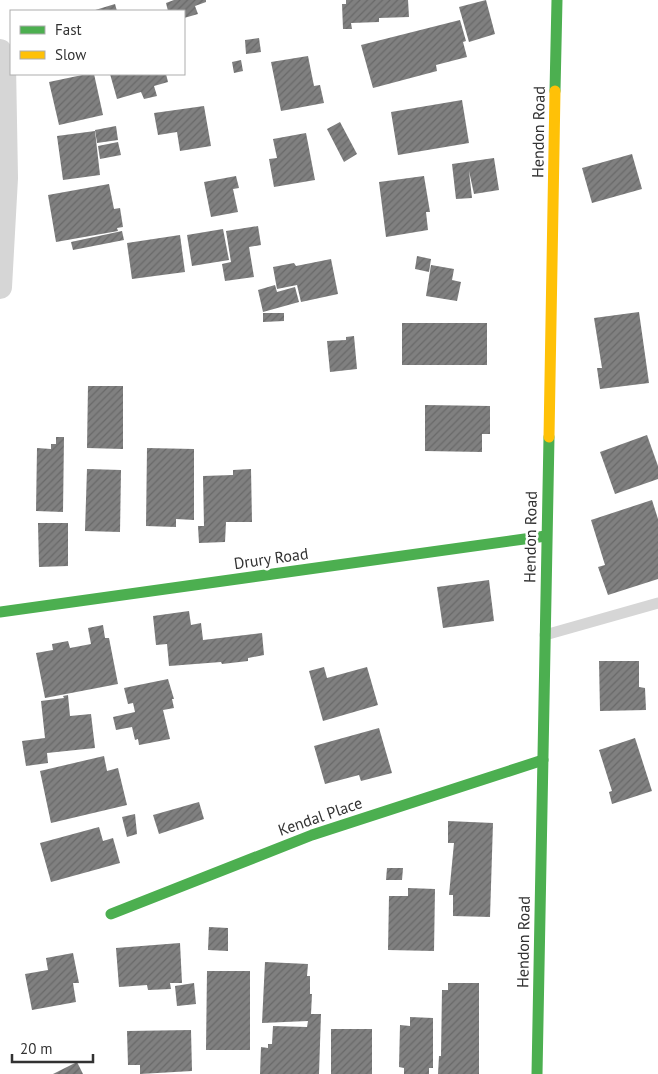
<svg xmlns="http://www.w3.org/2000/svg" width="658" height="1074" viewBox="0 0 658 1074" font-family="'PT Sans',sans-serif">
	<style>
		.building { fill: url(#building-hatch) }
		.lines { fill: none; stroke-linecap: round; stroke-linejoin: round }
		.lane { stroke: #d6d6d6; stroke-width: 11 }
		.street { stroke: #d6d6d6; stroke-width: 24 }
		.fast { stroke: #4caf50; stroke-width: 11 }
		.slow { stroke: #ffc107; stroke-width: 11 }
		.labels { text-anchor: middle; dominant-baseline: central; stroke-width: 5; stroke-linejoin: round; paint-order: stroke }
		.street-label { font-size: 16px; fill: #323232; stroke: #fff }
	</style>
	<defs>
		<pattern id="building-hatch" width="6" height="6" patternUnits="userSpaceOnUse" patternTransform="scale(1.25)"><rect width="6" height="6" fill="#808080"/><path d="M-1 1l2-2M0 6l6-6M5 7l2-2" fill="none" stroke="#696969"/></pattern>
	</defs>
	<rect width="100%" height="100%" fill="#fff"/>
	<!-- building -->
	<g class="building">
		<path d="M174,0H206V2L195,6L198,14L184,18V11H168L166,3Z"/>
		<path d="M346,0H408L409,17L379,18V22L351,23L352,29H343L342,4H346Z"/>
		<path d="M486,0L495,34L469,42L459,7Z"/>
		<path d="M115,4L117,11H92Z"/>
		<path d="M460,20L466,41L463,42L467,57L436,65L437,71L373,88L361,45Z"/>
		<path d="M259,38L261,52L246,54L245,40Z"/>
		<path d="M308,56L314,86L320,85L324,103L281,111L271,62Z"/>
		<path d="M241,60L243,71L234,73L232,62Z"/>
		<path d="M87,74H94L103,115L59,125L49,82Z"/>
		<path d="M110,74H166L168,82L154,86L157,96L144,99L141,92L117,99Z"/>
		<path d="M462,100L469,143L398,155L391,112Z"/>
		<path d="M204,106L211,146L180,151L177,132L158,135L154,113Z"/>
		<path d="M340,122L357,154L344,162L327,129Z"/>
		<path d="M116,126L118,140L97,143L95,130Z"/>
		<path d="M95,131L100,175L63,180L57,136Z"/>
		<path d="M306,133L315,180L274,187L269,159L277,158L273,139Z"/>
		<path d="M118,142L121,155L100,159L98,146Z"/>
		<path d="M632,154L642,189L592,203L582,168Z"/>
		<path d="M494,158L499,190L474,194L469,171L472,198L456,199L452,164Z"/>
		<path d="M236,176L239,188L233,189L238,212L211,217L204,182Z"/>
		<path d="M424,176L430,212H426L428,230L386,237L379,182Z"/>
		<path d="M109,184L114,209L120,208L123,227L117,228L118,231L56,242L48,195Z"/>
		<path d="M258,226L261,245L249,247L254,277L225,281L222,264L231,262L226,231Z"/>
		<path d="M223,229L229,260L192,266L187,235Z"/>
		<path d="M122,231L124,240L73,250L71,242Z"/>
		<path d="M180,235L185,272L132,279L127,243Z"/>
		<path d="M417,256L431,259L429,272L415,269Z"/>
		<path d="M331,259L338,294L301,302L297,285L277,289L273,267L294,263L296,266Z"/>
		<path d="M431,265L454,269L452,280L461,282L457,301L426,296Z"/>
		<path d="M275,285L277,292L295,287L299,302L263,312L258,290Z"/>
		<path d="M639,312L649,383L600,389L597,368H602L594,318Z"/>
		<path d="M263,313H284V321L263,322Z"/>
		<rect x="402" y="323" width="85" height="42"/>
		<path d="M354,336L357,369L330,372L327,341L346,340V337Z"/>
		<path d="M88,386H123V449L87,448Z"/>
		<path d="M425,405L490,406V434H482V452L425,451Z"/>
		<path d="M647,435L658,466V479L615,494L600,452Z"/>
		<path d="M56,437H64L63,512L36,511L37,448L51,449V444H56Z"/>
		<path d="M147,448L194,449V520L176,519V527L146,526Z"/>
		<path d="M87,469L121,470L120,532L85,531Z"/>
		<path d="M251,469L252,522H226L225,542L199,543L198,526H204L203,476L233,475V470Z"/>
		<path d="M652,500L658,519V579L608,595L598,567L605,565L591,520Z"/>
		<path d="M38,523H68V566L39,567Z"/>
		<path d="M489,580L494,621L443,628L437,587Z"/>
		<path d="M189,611L191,625L201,623L203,640L262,633L264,655L248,658V661L222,664L221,662L169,666L167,644L156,645L153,616Z"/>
		<path d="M103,625L105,638H109L118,684L45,698L36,653L53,650L52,644L68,641L70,648L91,644L88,628Z"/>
		<path d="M599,661H639V687L645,688L646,710L600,711Z"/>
		<path d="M324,667L327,678L367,667L378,705L323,721L309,671Z"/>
		<path d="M168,679L174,699H172L174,708L163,710L170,739L139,745L138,739L135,740L132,727L116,730L113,717L135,712L133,703L128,704L124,688Z"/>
		<path d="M68,695L70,716L91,714L95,748L47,753L48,763L26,766L22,741L45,738L41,701L64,698L63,696Z"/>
		<path d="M379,728L392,773L361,781L359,775L325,784L314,746Z"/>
		<path d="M635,738L652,791L612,804L609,792L612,791L599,750Z"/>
		<path d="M104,756L107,771L118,768L127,805L51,823L40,771Z"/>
		<path d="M199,802L204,819L159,834L153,815Z"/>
		<path d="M135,814L137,834L127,837L122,817Z"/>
		<path d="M448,821L493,823L490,917L453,916V895H449L454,843H448Z"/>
		<path d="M99,827L103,841L113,838L120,863L51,882L40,843Z"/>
		<path d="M387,868H403L402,880H386Z"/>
		<path d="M408,888L435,889L434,951L388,950L389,896H408Z"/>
		<path d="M209,927L228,928V951L208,950Z"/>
		<path d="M180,943L182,983H170L171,989L148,990L147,985L119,987L116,948Z"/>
		<path d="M73,953L79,983H73L76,1002L32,1010L25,974L48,970L46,958Z"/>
		<path d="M265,962L308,964L307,976H310V994H312L311,1014H321L319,1074H260L261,1047L268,1048V1044H272L273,1026L307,1027L308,1021L262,1023Z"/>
		<path d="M207,971H250V1050H206Z"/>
		<path d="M194,983L196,1004L177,1006L175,986Z"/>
		<path d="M448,983H479V1074H438L439,1056H441L442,990H448Z"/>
		<path d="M410,1017L433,1018V1068H429V1074H404V1068L399,1067L400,1025L410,1026Z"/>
		<rect x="331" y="1029" width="41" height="45"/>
		<path d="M191,1030L192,1071L140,1074V1065H128L127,1031Z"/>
		<path d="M77,1062L83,1074H53Z"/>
	</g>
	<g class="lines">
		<!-- lane -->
		<path class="lane" d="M545,635L658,603"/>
		<!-- street -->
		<path class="street" d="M0,51L4,65L6,178L0,287"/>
		<!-- fast -->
		<g class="fast">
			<path d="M555,91L557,0"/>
			<path d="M0,612L546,536"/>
			<path d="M111,914L312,835L543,760"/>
			<path d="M537,1074L549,437"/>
		</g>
		<!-- slow -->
		<path class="slow" d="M549,437L555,91"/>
	</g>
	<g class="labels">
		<!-- street labels -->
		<g class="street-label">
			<text transform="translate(538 132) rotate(-89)">Hendon Road</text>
			<text transform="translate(530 537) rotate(-89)">Hendon Road</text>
			<text transform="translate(271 558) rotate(-8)">Drury Road</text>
			<text transform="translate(320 816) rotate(-19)">Kendal Place</text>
			<text transform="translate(523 942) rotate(-89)">Hendon Road</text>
		</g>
	</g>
	<!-- legend -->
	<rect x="10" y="10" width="175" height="65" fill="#ffffff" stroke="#adadad"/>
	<rect x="20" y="26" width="25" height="8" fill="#4caf50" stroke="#adadad"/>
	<text x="55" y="35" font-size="15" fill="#323232">Fast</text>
	<rect x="20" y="51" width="25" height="8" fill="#ffc107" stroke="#adadad"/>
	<text x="55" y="60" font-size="15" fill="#323232">Slow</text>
	<!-- scale -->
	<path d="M12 1054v8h81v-8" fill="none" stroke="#323232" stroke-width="2.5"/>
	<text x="20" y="1054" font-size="15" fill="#323232" stroke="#ffffff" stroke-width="4" paint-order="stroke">20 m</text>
</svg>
